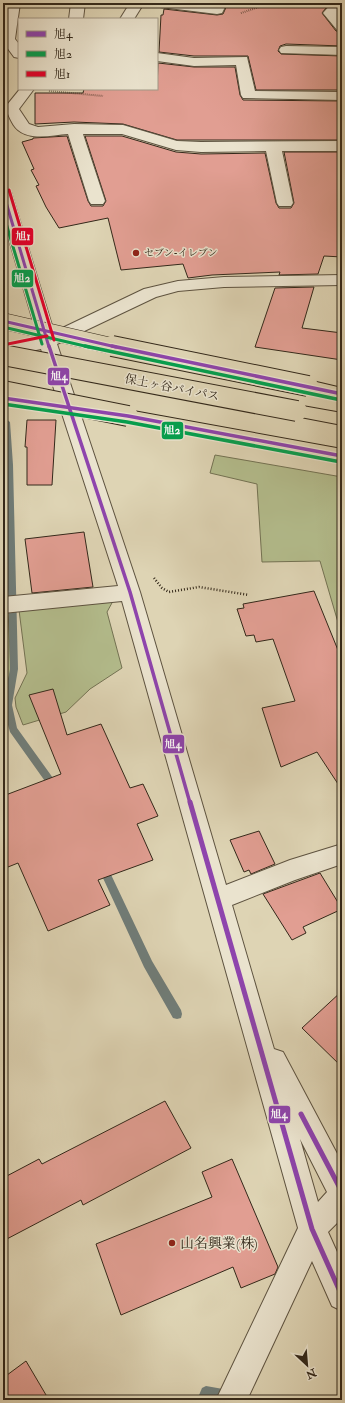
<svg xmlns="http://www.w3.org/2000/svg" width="345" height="1403" viewBox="0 0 345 1403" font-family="'IM FELL Double Pica','Noto Serif JP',serif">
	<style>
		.green { fill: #b3bc8c; stroke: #737253 }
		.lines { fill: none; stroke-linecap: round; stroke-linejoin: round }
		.stream { fill: #707d79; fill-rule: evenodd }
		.building { fill: #e19e92; stroke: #33281a }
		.minor-casing { stroke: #5e5340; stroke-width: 2 }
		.highway-casing { stroke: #33281a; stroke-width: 2 }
		.path-far1 { stroke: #33281a; stroke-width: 2; stroke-dasharray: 0.5 1.5; stroke-linecap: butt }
		.path { stroke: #33281a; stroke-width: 2.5; stroke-dasharray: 1 2; stroke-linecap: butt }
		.minor { fill: #eae3ce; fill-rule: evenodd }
		.highway { fill: #ded4b4; fill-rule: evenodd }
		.highway-bridge-far1-casing { stroke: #33281a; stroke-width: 17; stroke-linecap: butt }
		.highway-bridge-casing { stroke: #33281a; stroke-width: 22; stroke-linecap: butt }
		.highway-bridge-far1 { stroke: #ded4b4; stroke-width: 16 }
		.highway-bridge { stroke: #ded4b4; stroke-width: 20 }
		.bus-1-far2-casing { stroke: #eae3ce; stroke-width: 5 }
		.bus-1-far1-casing { stroke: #eae3ce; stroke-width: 6 }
		.bus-1-casing { stroke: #eae3ce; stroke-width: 8 }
		.bus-2-far1-casing { stroke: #eae3ce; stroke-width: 5 }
		.bus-2-casing { stroke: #eae3ce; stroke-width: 6 }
		.bus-3-casing { stroke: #eae3ce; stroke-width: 5 }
		.bus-1-far2 { stroke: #8e44ad; stroke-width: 3 }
		.bus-1-far1 { stroke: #8e44ad; stroke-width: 3.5 }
		.bus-1 { stroke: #8e44ad; stroke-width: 5 }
		.bus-2-far1 { stroke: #03a04e; stroke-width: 3 }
		.bus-2 { stroke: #03a04e; stroke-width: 3.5 }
		.bus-3 { stroke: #e4002b; stroke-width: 3 }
		.poi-dot { fill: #8f2418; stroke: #eae3ce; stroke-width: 1.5 }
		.labels { text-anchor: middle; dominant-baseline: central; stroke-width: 3; stroke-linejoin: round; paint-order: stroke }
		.far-poi-label { font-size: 10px; fill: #33281a; stroke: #eae3ce; text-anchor: start }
		.street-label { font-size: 12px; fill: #33281a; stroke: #eae3ce }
		.near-poi-label { font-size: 14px; fill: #33281a; stroke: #eae3ce; text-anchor: start }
		.line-badge { stroke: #eae3ce; stroke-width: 1.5 }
		.badge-label { font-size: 11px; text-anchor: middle; font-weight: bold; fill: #fff }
	</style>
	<rect width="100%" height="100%" fill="#ded4b4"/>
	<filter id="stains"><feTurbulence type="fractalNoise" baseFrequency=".005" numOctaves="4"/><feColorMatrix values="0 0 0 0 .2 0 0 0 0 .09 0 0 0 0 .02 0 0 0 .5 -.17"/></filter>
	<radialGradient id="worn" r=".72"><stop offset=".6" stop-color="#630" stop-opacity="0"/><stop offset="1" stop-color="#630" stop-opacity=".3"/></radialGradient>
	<!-- green -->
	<g class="green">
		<path d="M215,455L342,477V636L320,561L262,562L257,484L210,473Z"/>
		<path d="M113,601L107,612L122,668L90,689L66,712L23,725L16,707L15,698L27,673L19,610Z"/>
		<path d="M8,611L11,671L3,698V612Z"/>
	</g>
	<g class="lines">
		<!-- stream -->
		<g class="stream">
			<path d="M6,419L10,422L13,465L18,669L12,705L17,728L58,785L60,788L58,791L55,792L52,791L10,732L3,707L10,669L5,465L3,421Z"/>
			<path d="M102,861L105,862L152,961L181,1010L182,1014L181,1018L177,1019L173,1018L144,967L97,865L99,862Z"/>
			<path d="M206,1386L223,1389L225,1393L223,1397L219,1399L197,1400L202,1388Z"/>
		</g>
	</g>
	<!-- building -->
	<g class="building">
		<path d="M228,3H330L322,13L336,31L342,32V46L286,44L280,46L278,51L281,54L342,56V90H256L248,56H194L159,52L161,15H163L164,9L217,15L223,14Z"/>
		<path d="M158,63L194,67H235L240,95L243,100L342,101V140H177L123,124L74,122L35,124V93H83L84,89H157Z"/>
		<path d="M67,136L88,201L91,206H103L106,201L85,136H122L176,152L201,154L265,153L276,203L279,208H291L294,203L284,152H342V257L324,256L318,274L279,275L280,272L212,275L188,278L183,264L121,270L108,218L59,228L46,207L36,186L39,185L31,170L34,169L22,142L33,139V138Z"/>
		<path d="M314,287L302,328L342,333V360L255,347L275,288Z"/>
		<path d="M27,420H56L52,485H27V447H25Z"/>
		<path d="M84,532L93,587L32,593L25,539Z"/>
		<path d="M314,591L342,660V790L317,752L281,767L262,708L295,701L273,639L256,642L254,635L246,636L237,609L244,608L243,604Z"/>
		<path d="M53,689L67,735L101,724L130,788L143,784L158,816L137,824L153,860L98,880L110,905L48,931L18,863L3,869V796L61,774L29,695Z"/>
		<path d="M259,831L275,864L251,874L249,870L244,872L230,840Z"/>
		<path d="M320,873L342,909L303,927L306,933L292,940L263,894Z"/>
		<path d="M342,991V1067L302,1028Z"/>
		<path d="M165,1101L191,1148L83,1205L81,1200L3,1241V1178L39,1159L42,1164Z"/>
		<path d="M232,1159L278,1267L275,1274L241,1288L233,1267L121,1315L96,1244L212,1197L202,1172Z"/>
		<path d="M26,1361L49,1400H3V1378Z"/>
	</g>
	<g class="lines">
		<!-- minor casing -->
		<g class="minor-casing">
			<g id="minor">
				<path d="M6,3H20L15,39L19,44V58L14,57L3,42Z"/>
				<path d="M71,3H85L83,19H69Z"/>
				<path d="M130,3H144L134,19H120Z"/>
				<path d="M153,3H193L212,5L213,3H227L222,13L217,14L160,7L155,6Z"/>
				<path d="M332,3H342V8L337,13L342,18V31L337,30L323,13Z"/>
				<path d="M286,46L342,47V55L281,53L279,50L281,47Z"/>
				<path d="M157,53L194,58L247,57L255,91L342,92V100L243,98L241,95L236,65L194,66L157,61Z"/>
				<path d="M20,89H34L19,109L29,124L38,127L74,124L123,125L177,141L201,142L342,141V151H282L293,203L291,206H279L277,203L266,151L201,152L176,150L122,134H83L105,201L103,204H91L89,201L68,134C53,135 31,141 18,130C14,127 10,119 8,114H3V106L7,105Z"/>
				<path d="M3,187L9,189L11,192L54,332L144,289L178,281L224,277L342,275V285L224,287L178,291L156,297L57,344L140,592L226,885L290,860L342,844V864L295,880L232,905L274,1049L283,1052L342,1163V1218L328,1232L342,1263V1311L332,1306L312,1261L247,1400H216L298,1228L122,601L3,613V597L118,586L41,349L3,357V345L38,338L3,219ZM300,1139L327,1192L318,1202Z"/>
			</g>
		</g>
		<!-- highway casing -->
		<g class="highway-casing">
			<g id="highway">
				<path d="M308,380L342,388V400L302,390L299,386L302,382Z"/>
				<path d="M297,405L342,413V425L290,415L288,411L290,407Z"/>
				<path d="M128,410L342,449V463L121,420L119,416L121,412Z"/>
			</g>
		</g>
		<!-- path-far1 -->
		<g class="path-far1">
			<path d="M241,13L271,3"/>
			<path d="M49,91L103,96"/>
		</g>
		<!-- path -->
		<path class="path" d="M154,578L162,588L169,592L199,587L249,595"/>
		<!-- minor -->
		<use href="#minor" class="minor"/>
		<!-- highway -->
		<use href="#highway" class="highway"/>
		<!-- highway-bridge-far1 casing -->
		<g class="highway-bridge-far1-casing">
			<path id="highway-bridge-far1" d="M3,321L116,347"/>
		</g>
		<!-- highway-bridge casing -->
		<g class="highway-bridge-casing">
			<g id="highway-bridge">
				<path d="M112,346L308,386"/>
				<path d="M3,355L297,411"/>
				<path d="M3,391L128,416"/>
			</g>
		</g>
		<!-- highway-bridge-far1 -->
		<use href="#highway-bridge-far1" class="highway-bridge-far1"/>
		<!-- highway-bridge -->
		<use href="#highway-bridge" class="highway-bridge"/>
		<!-- bus-1-far2 casing -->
		<g class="bus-1-far2-casing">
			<g id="bus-1-far2">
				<path d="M3,192L49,347"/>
				<path d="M3,321L116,347"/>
			</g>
		</g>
		<!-- bus-1-far1 casing -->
		<g class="bus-1-far1-casing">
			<g id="bus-1-far1">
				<path d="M49,346L130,592L190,803"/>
				<path d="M112,346L342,394"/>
				<path d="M3,398L128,416L342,456"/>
			</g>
		</g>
		<!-- bus-1 casing -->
		<g class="bus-1-casing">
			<g id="bus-1">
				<path d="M190,802L312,1229L342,1296"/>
				<path d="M301,1114L342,1192"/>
			</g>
		</g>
		<!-- bus-2-far1 casing -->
		<g class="bus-2-far1-casing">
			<g id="bus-2-far1">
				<path d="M3,213L42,344"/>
				<path d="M3,327L89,347"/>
			</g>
		</g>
		<!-- bus-2 casing -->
		<g class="bus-2-casing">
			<g id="bus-2">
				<path d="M85,346L341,400"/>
				<path d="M3,404L127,422L341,462"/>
			</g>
		</g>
		<!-- bus-3 casing -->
		<g class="bus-3-casing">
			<g id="bus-3">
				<path d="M9,190L54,340"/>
				<path d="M3,345L47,336"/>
			</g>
		</g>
		<!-- bus-1-far2 -->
		<use href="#bus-1-far2" class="bus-1-far2"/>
		<!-- bus-1-far1 -->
		<use href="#bus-1-far1" class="bus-1-far1"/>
		<!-- bus-1 -->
		<use href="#bus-1" class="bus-1"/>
		<!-- bus-2-far1 -->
		<use href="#bus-2-far1" class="bus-2-far1"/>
		<!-- bus-2 -->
		<use href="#bus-2" class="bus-2"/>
		<!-- bus-3 -->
		<use href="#bus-3" class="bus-3"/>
	</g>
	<!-- markers -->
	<g class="poi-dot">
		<circle cx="136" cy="253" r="4"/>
		<circle cx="172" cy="1243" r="4"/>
	</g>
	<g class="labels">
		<!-- far-poi labels -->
		<g class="far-poi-label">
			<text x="144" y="253">セブン-イレブン</text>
		</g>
		<!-- street labels -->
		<g class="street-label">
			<text transform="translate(172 388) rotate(11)">保土ヶ谷バイパス</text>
		</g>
		<!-- near-poi labels -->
		<g class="near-poi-label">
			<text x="180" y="1243">山名興業(株)</text>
		</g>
	</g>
	<g class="line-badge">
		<rect x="11" y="227" width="23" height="19" rx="4" fill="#e4002b"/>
		<rect x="11" y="269" width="23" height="19" rx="4" fill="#03a04e"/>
		<rect x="47" y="367" width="23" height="19" rx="4" fill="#8e44ad"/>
		<rect x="161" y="421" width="23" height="19" rx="4" fill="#03a04e"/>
		<rect x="162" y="734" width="23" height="20" rx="4" fill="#8e44ad"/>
		<rect x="268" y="1105" width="23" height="19" rx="4" fill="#8e44ad"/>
	</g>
	<g class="badge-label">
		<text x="23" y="240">旭1</text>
		<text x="22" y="282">旭2</text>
		<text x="59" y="380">旭4</text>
		<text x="172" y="434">旭2</text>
		<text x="173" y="748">旭4</text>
		<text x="279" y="1118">旭4</text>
	</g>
	<!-- margin -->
	<rect width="345" height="1403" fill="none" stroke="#ded4b4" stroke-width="16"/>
	<rect x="4" y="4" width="337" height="1395" fill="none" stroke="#33281a" stroke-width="2"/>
	<rect x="8" y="8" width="329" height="1387" fill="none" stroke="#33281a"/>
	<!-- legend -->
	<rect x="18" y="18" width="140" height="72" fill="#eae3ce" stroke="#a19886"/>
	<rect x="26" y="31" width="20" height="6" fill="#8e44ad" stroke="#a19886"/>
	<text x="54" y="38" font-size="12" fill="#33281a">旭4</text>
	<rect x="26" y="51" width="20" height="6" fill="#03a04e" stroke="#a19886"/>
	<text x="54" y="58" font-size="12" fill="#33281a">旭2</text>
	<rect x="26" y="71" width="20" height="6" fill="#e4002b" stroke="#a19886"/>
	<text x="54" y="78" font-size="12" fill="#33281a">旭1</text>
	<!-- north arrow -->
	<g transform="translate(307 1365) rotate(154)" stroke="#eae3ce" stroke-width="3" paint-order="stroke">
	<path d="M0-3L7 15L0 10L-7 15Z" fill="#33281a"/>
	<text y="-6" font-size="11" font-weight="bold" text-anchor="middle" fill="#33281a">N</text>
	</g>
	<rect width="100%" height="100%" filter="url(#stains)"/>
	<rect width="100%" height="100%" fill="url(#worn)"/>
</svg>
